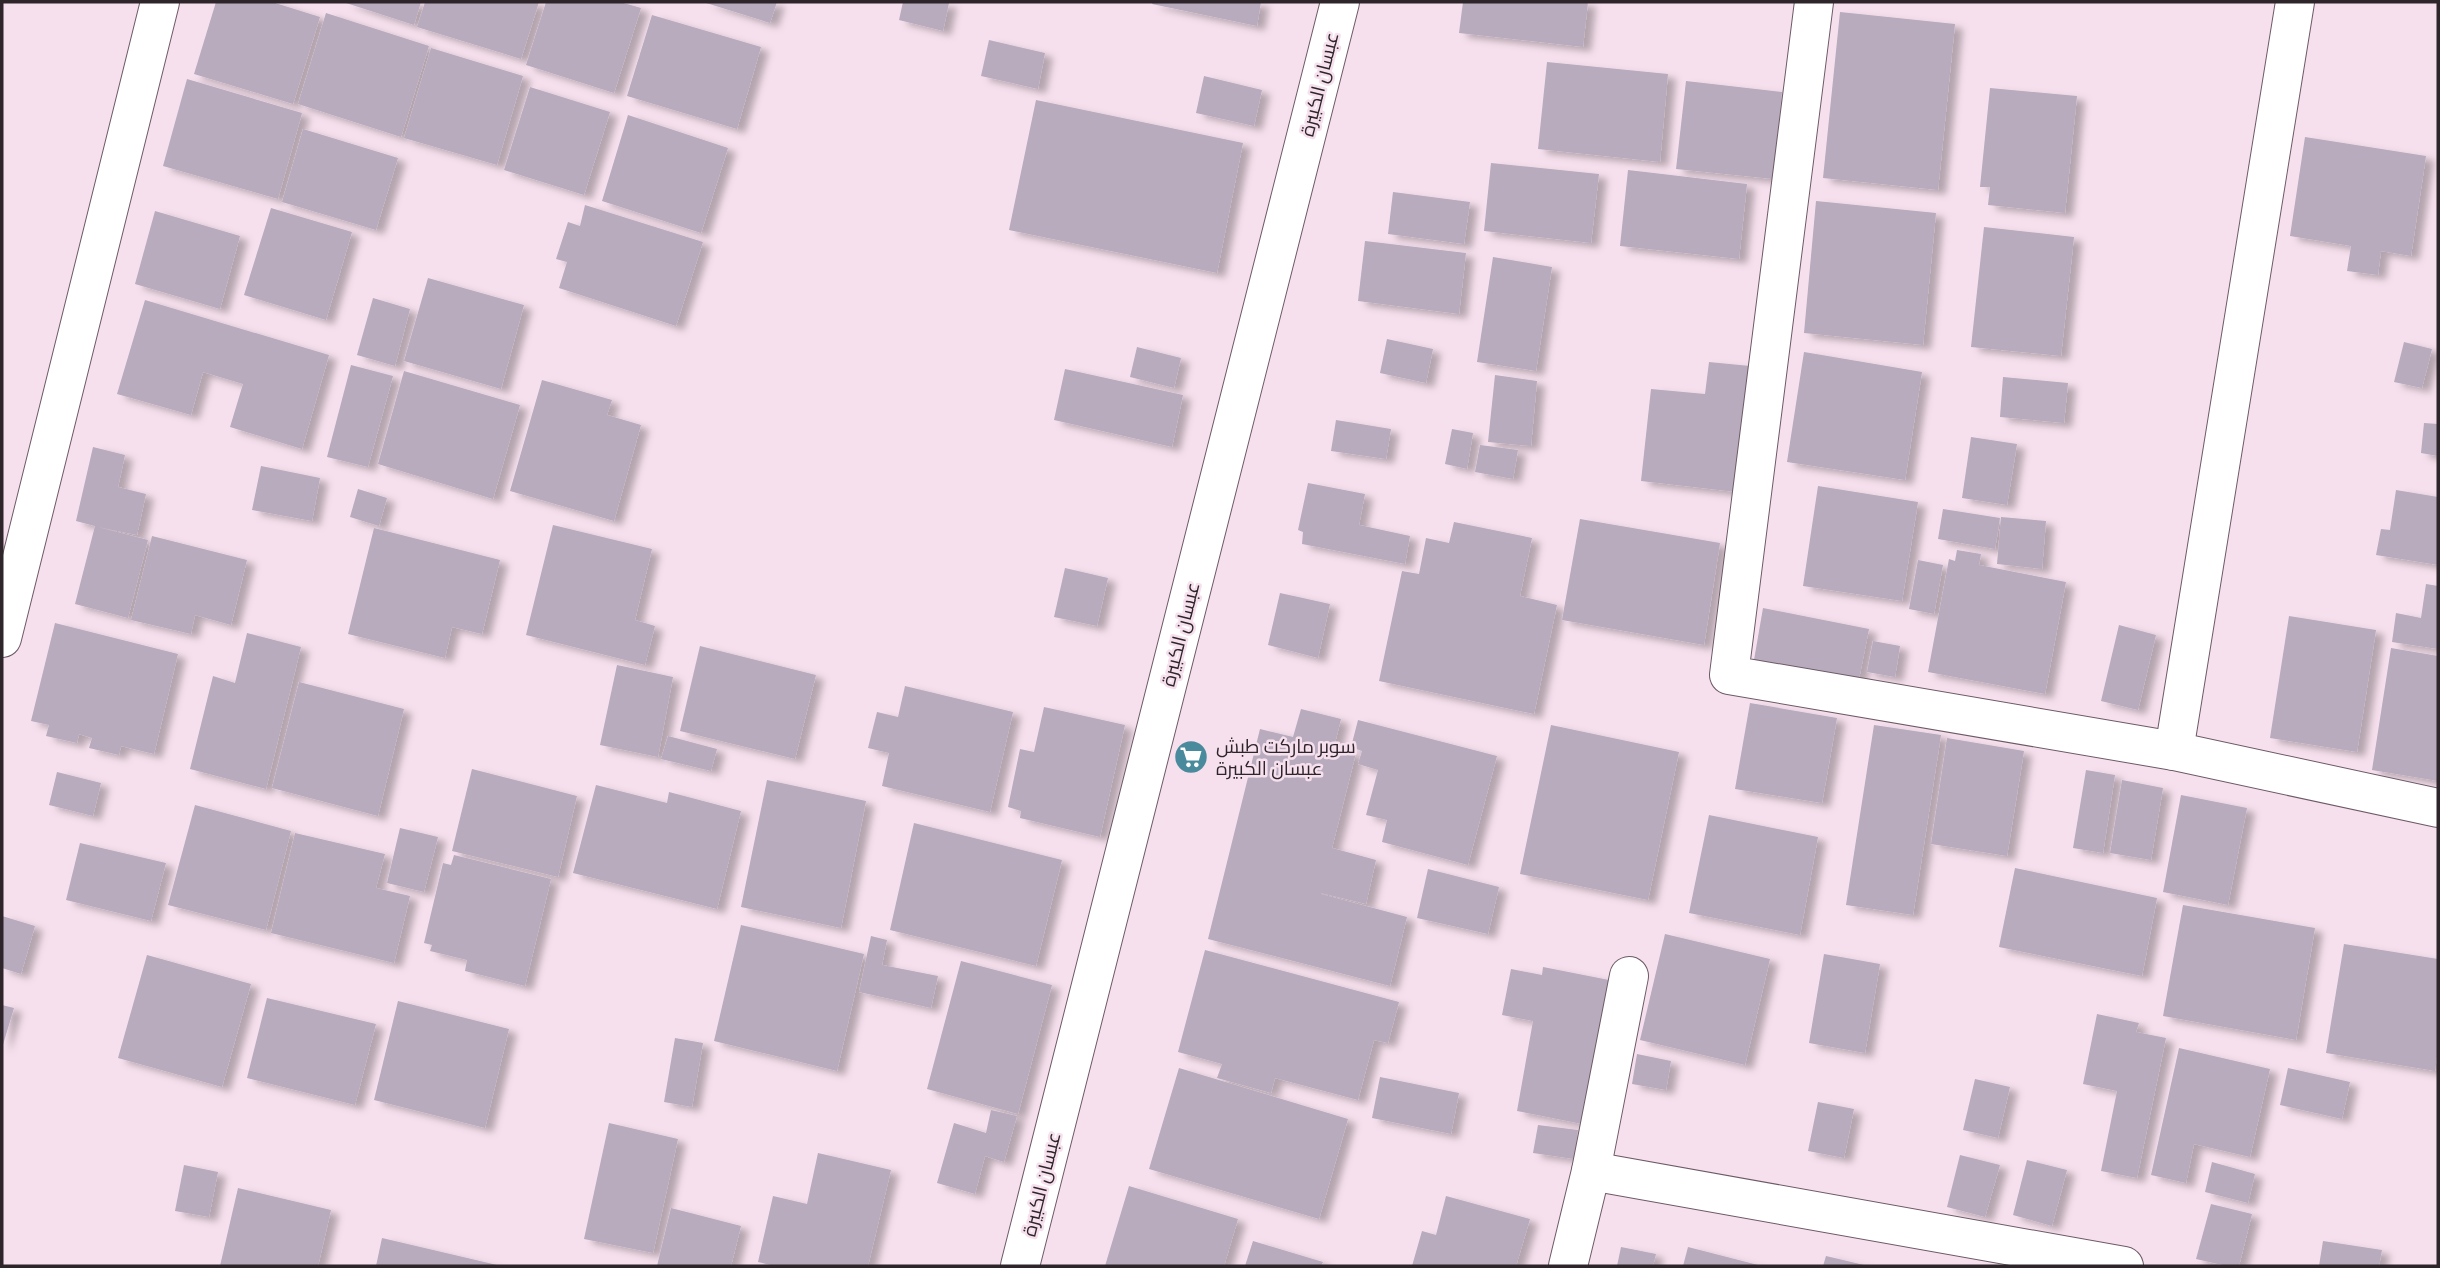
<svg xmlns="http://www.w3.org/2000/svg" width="2440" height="1268" viewBox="0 0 2440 1268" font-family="Ubuntu,Cairo,sans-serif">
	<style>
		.building { fill: #b7abbd; filter: url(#shadow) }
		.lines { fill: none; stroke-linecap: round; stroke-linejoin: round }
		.minor-casing { stroke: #6d5a66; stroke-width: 40 }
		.secondary-casing { stroke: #6d5a66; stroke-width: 40 }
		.minor { stroke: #fff; stroke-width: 38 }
		.secondary { stroke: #fff; stroke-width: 38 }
		.labels { text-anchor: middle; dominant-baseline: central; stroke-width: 5; stroke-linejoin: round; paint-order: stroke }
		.street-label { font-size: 19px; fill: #2d252a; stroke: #f6e0ed }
		.poi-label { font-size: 19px; fill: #2d252a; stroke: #f6e0ed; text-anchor: start }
	</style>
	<defs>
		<filter id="shadow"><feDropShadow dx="8" dy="4.5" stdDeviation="3.5" flood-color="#0004"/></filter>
	</defs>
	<rect width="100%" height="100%" fill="#f6e0ed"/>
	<!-- building -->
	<g class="building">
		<path d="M216,2H272L320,17L293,104L194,74Z"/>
		<path d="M343,2H421L414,25Z"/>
		<path d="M425,2H539L521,59L417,27Z"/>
		<path d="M546,2H620L641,8L614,93L526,65Z"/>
		<path d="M703,2H777L770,23Z"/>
		<path d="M903,2L949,3L943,31L899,20Z"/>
		<path d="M1153,2H1261L1257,26L1152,4Z"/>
		<path d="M1463,2H1588L1583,47L1459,33Z"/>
		<path d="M1840,12L1955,24L1938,190L1823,178Z"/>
		<path d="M326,13L429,46L401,137L298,104Z"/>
		<path d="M652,15L761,47L737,129L627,96Z"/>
		<path d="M989,40L1045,53L1038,89L981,76Z"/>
		<path d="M431,48L523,76L497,165L404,138Z"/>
		<path d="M1547,62L1668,74L1660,162L1538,149Z"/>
		<path d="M1204,76L1262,90L1254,126L1196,113Z"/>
		<path d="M187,79L302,113L278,199L163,166Z"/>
		<path d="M1686,81L1782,92L1773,179L1676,169Z"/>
		<path d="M530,87L610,112L584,195L504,170Z"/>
		<path d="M1990,88L2077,96L2065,213L1988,205L1990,187H1980Z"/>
		<path d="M1036,100L1243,143L1217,273L1009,230Z"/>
		<path d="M628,115L728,148L701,233L602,201Z"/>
		<path d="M303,129L398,158L376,230L282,202Z"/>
		<path d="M2305,137L2426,156L2411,256L2381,251L2378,275L2347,271L2351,246L2290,236Z"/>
		<path d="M1491,163L1599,174L1591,243L1484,231Z"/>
		<path d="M1628,170L1747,184L1739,259L1620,246Z"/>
		<path d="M1393,192L1470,202L1464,244L1388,234Z"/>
		<path d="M1816,201L1936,213L1923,345L1804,333Z"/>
		<path d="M585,205L703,242L676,326L559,288L567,262L556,259L568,222L580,226Z"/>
		<path d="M271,208L352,232L326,320L244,295Z"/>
		<path d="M155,211L240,236L220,309L135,284Z"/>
		<path d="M1984,227L2074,237L2061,356L1971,347Z"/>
		<path d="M1365,241L1466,253L1459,314L1358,301Z"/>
		<path d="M1493,257L1552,267L1536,371L1477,362Z"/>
		<path d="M428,278L524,305L501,389L404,361Z"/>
		<path d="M373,298L410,309L395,366L357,355Z"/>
		<path d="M145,300L329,355L302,449L230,427L243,384L203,372L191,415L117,394Z"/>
		<path d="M1387,339L1433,349L1426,383L1380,373Z"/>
		<path d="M2404,342L2432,349L2422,388L2394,382Z"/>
		<path d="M1137,347L1181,358L1174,388L1130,377Z"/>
		<path d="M1804,352L1922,372L1905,480L1787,462Z"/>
		<path d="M1709,362L1750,366L1736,492L1641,481L1651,389L1705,394Z"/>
		<path d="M351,365L393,376L368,467L327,457Z"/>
		<path d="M1065,369L1183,395L1172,447L1054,420Z"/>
		<path d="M404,371L520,405L493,499L378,464Z"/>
		<path d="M1495,375L1537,381L1531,446L1488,442Z"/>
		<path d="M2003,377L2068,383L2064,423L2000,417Z"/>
		<path d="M542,380L612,400L607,415L641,425L614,521L510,491Z"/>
		<path d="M1336,420L1391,429L1386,459L1331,451Z"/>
		<path d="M2424,423L2438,424V456L2421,453Z"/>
		<path d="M1452,429L1473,433L1467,469L1445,464Z"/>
		<path d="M1971,437L2017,444L2007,505L1962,498Z"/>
		<path d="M1480,445L1518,450L1513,479L1475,472Z"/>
		<path d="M93,447L125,455L118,487L146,494L137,535L98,527L148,540L128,618L75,604L95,526L76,521Z"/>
		<path d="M261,466L320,478L312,521L252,510Z"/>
		<path d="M1308,483L1365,494L1359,525L1410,536L1405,564L1302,544L1303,532L1298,530Z"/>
		<path d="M1818,486L1918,502L1902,601L1803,586Z"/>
		<path d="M358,489L387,498L379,526L350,517Z"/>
		<path d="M2396,490L2438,497V565L2376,555L2381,529L2390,530Z"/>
		<path d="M1943,509L2000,518L1995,549L1938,539Z"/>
		<path d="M2001,517L2046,521L2042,569L1997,564Z"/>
		<path d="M1580,519L1720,543L1704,645L1562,620Z"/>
		<path d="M1454,522L1532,538L1520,596L1557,605L1534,714L1379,681L1402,571L1419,574L1426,538L1449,543Z"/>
		<path d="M553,525L652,549L635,620L655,626L645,665L526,635Z"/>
		<path d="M374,528L500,560L482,634L452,627L445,658L348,634Z"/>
		<path d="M152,536L247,560L231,625L195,615L191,634L131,620Z"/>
		<path d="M1957,550L1981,554L1979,565L2066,582L2045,694L1928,672L1949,559L1955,561Z"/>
		<path d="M1918,560L1943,565L1934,614L1909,609Z"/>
		<path d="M1065,568L1108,578L1097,626L1054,617Z"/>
		<path d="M2426,584L2438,586V649L2392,642L2396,613L2421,618Z"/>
		<path d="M1280,593L1330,604L1318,658L1268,645Z"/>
		<path d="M1763,608L1869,629L1859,679L1754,660Z"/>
		<path d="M2289,616L2376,630L2357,752L2270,738Z"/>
		<path d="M55,623L178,654L154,754L121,746L119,755L89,748L92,738L79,734L77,743L46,736L49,725L31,721Z"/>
		<path d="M2119,625L2156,635L2138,710L2101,701Z"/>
		<path d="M247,633L301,647L266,789L190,769L213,676L235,683Z"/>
		<path d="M1873,641L1900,646L1895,677L1867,672Z"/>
		<path d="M700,646L816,675L795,759L680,731Z"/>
		<path d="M2391,648L2438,656V781L2372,770Z"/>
		<path d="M617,665L673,677L658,757L600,745Z"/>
		<path d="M299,682L404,709L378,816L272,788Z"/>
		<path d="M905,686L1013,712L990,812L882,786L889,753L868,748L877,712L898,717Z"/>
		<path d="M1750,703L1837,718L1822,803L1735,789Z"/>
		<path d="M1044,707L1125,725L1100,837L1020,818L1021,811L1008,807L1020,749L1034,752Z"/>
		<path d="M1301,709L1341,719L1334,747L1356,753L1332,848L1376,860L1366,904L1321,893V894L1407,917L1390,986L1208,939L1260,729L1293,737Z"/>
		<path d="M1358,720L1497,756L1468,865L1382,842L1387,820L1366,815L1378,770L1358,764L1362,751L1351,747Z"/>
		<path d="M1551,725L1679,752L1648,900L1520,874Z"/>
		<path d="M1874,725L1941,735L1913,915L1846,905Z"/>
		<path d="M668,736L717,749L711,771L661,759Z"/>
		<path d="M1947,738L2024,751L2007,856L1931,844Z"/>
		<path d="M472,769L577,796L558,877L452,851Z"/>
		<path d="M2086,770L2115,775L2103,853L2073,848Z"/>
		<path d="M57,772L101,783L93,816L49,805Z"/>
		<path d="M767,780L866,801L841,928L741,907Z"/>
		<path d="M2122,780L2163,788L2151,860L2110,853Z"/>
		<path d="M596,785L667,803L669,792L741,811L717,909L573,873Z"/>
		<path d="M2181,795L2247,808L2228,905L2163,892Z"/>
		<path d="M195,805L291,831L266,930L168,905Z"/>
		<path d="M1709,815L1818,837L1800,935L1689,913Z"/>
		<path d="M914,823L1062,860L1036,966L890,930Z"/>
		<path d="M400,828L438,837L424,892L387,883Z"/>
		<path d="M295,833L385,854L376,888L410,896L394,963L271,933Z"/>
		<path d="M80,843L166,863L151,921L66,900Z"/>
		<path d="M454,855L551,879L525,986L465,971L467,960L430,951L432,945L424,943L443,863L451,865Z"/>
		<path d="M2015,868L2157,898L2142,976L1999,947Z"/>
		<path d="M1428,869L1499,887L1488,934L1417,918Z"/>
		<path d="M2183,905L2315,928L2296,1040L2163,1016Z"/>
		<path d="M2,916L35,926L21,974L2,968Z"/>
		<path d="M741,925L864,954L837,1071L714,1041Z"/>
		<path d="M1665,934L1770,959L1745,1065L1640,1040Z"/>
		<path d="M871,936L887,940L882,965L938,976L931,1008L859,992Z"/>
		<path d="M2344,944L2438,959V1049L2435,1071L2326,1053Z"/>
		<path d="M1205,950L1399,1002L1388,1043L1374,1040L1358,1100L1275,1078L1271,1093L1217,1078L1222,1064L1178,1052Z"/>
		<path d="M1824,954L1880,964L1865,1053L1809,1043Z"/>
		<path d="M147,955L251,984L222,1087L118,1058Z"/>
		<path d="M961,961L1052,985L1018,1114L927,1089Z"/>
		<path d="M1543,967L1614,981L1587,1125L1517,1111L1533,1021L1502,1015L1511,969L1542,975Z"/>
		<path d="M267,998L376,1024L355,1105L247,1078Z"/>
		<path d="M398,1001L509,1029L485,1128L374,1100Z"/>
		<path d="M2,1005L14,1008L2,1048Z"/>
		<path d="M2097,1014L2139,1023L2136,1032L2166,1038L2137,1178L2101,1171L2117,1091L2083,1084Z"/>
		<path d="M675,1038L703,1043L692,1107L664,1102Z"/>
		<path d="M2179,1048L2270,1069L2250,1157L2194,1144L2186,1183L2151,1175Z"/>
		<path d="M1637,1054L1671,1061L1666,1090L1632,1084Z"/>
		<path d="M1179,1068L1348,1119L1319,1219L1149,1169Z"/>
		<path d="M2288,1068L2350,1082L2342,1119L2280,1105Z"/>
		<path d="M1380,1077L1459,1093L1451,1134L1372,1118Z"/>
		<path d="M1975,1079L2010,1087L1998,1138L1963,1130Z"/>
		<path d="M1818,1102L1854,1109L1844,1158L1808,1151Z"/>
		<path d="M991,1110L1017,1116L1004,1162L985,1156L975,1194L937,1183L954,1123L986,1133Z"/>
		<path d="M609,1123L678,1139L653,1253L584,1239Z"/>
		<path d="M1538,1125L1578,1130L1574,1159L1533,1153Z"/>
		<path d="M818,1153L891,1170L868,1266H775L758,1262L773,1196L807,1204Z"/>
		<path d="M1960,1155L2000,1165L1985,1217L1947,1207Z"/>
		<path d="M2027,1160L2067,1170L2052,1226L2013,1215Z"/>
		<path d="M2212,1162L2255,1174L2248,1203L2205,1192Z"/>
		<path d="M184,1165L218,1172L209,1217L175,1211Z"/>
		<path d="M1129,1186L1238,1219L1224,1266H1105Z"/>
		<path d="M238,1188L331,1210L318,1266H220Z"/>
		<path d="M1446,1196L1530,1219L1516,1266H1412L1422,1231L1436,1235Z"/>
		<path d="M2211,1204L2252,1214L2239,1266H2227L2196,1259Z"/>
		<path d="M671,1208L741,1226L731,1266H657Z"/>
		<path d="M382,1238L497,1265V1266H376Z"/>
		<path d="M1253,1241L1323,1262L1321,1266H1245Z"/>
		<path d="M2323,1241L2382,1250L2379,1266H2319Z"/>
		<path d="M1621,1247L1656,1254L1653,1266H1617Z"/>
		<path d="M1688,1247L1758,1265V1266H1683Z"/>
		<path d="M1826,1256L1864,1265V1266H1823Z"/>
	</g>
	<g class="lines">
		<!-- minor casing -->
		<g class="minor-casing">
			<g id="minor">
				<path d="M1814,2L1729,675L2174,751L2438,808"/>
				<path d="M2,638L160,2"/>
				<path d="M2174,751L2295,2"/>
				<path d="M1591,1171L2124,1266"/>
				<path d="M1568,1266L1591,1171L1629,976"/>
			</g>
		</g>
		<!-- secondary casing -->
		<g class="secondary-casing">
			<path id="secondary" d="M1020,1266L1340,2"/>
		</g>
		<!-- minor -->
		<use href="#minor" class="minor"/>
		<!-- secondary -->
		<use href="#secondary" class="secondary"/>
	</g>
	<!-- icons -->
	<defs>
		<g id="supermarket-disc" transform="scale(1.75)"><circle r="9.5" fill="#498b9c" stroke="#f6e0ed"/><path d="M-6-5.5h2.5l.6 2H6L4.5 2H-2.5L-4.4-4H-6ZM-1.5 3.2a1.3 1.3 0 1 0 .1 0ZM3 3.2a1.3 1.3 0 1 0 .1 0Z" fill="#fff"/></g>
	</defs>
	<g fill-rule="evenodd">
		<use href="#supermarket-disc" x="1191" y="757"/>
	</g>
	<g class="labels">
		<!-- street labels -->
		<g class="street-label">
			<text transform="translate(1319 84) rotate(-76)">عبسان الكبيرة</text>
			<text transform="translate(1180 634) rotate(-76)">عبسان الكبيرة</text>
			<text transform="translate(1041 1184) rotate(-76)">عبسان الكبيرة</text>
		</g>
		<!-- poi labels -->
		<g class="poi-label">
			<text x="1216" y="746">سوبر ماركت طبش<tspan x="1216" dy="22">عبسان الكبيرة</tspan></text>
		</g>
	</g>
	<!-- border -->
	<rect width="2440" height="1268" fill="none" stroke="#2d252a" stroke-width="7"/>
</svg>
